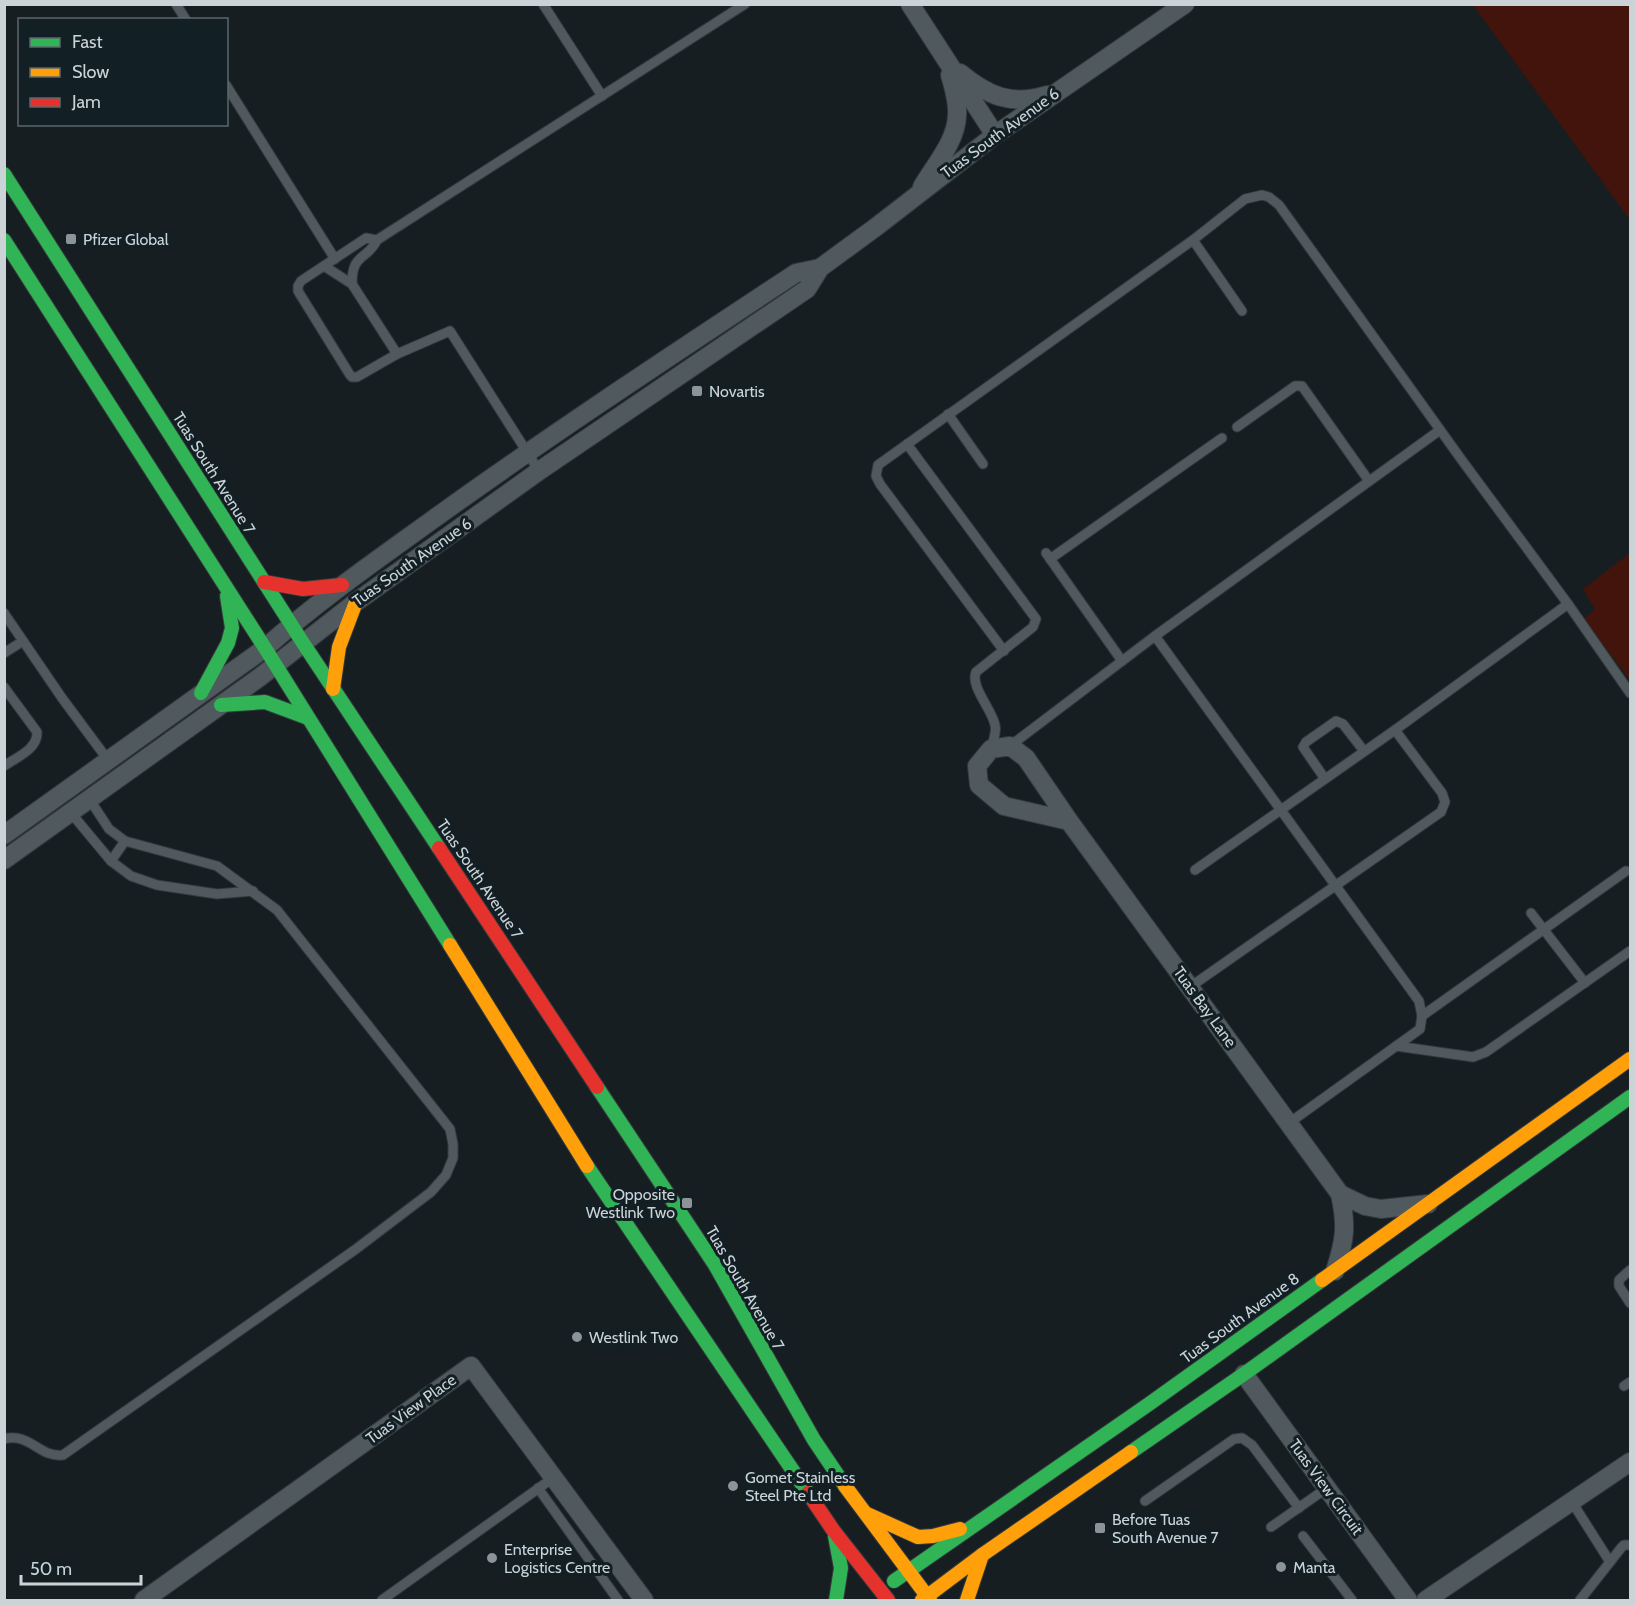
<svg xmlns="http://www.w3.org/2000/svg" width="1635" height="1605" viewBox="0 0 1635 1605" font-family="Cabin,sans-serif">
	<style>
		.green { fill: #42140b }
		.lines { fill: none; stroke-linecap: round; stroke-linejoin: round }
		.lane-casing { stroke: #343a3d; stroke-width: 11 }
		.street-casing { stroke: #343a3d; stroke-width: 20 }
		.fast-casing { stroke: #343a3d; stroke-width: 16 }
		.slow-casing { stroke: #343a3d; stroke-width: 16 }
		.jam-casing { stroke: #343a3d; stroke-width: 16 }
		.lane { stroke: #505a5e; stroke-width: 9 }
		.street { stroke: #505a5e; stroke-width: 18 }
		.fast { stroke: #30b455; stroke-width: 14 }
		.slow { stroke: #ff9f0a; stroke-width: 14 }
		.jam { stroke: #e5322d; stroke-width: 14 }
		.poi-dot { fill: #8c9497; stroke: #121f25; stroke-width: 2 }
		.labels { text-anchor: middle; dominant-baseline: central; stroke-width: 6; stroke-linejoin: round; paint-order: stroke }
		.street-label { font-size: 16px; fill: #cbd3d7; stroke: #121f25 }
		.poi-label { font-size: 16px; fill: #cbd3d7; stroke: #121f25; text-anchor: start }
	</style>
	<rect width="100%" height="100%" fill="#161e21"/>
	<!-- green -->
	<g class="green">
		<path d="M1473,5H1630V220Z"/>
		<path d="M1630,553V680L1584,619L1595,609L1583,589Z"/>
	</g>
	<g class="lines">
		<!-- lane casing -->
		<g class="lane-casing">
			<g id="lane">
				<path d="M176,4L186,20"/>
				<path d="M543,4L602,96"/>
				<path d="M226,85L335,259"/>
				<path d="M377,240L366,238L301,281L298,286V291L350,375L352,377H357L397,354L450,331L539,471"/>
				<path d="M1193,240L1242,311"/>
				<path d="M324,266L352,284L397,354"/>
				<path d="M352,284C352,252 367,261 377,240L745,4"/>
				<path d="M948,414L983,464"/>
				<path d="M1237,427L1295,386H1302L1369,481"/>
				<path d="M907,444L1036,619L1033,627L976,672C970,687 992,709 995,725C997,732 993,741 991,749"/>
				<path d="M1046,553L1122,661"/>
				<path d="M1050,559L1222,438"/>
				<path d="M4,613L62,698L108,760"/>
				<path d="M1155,636L1419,1001L1422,1016L1420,1029L1289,1123"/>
				<path d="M1004,651L880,484L876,476L878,465L1193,240L1245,199L1262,195L1269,197L1279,205L1461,459L1568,604L1630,693"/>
				<path d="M4,653L23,641"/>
				<path d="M4,687L37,732C38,749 17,757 4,766"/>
				<path d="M1010,746L1155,636L1440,430"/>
				<path d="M1325,779L1303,747L1306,742L1336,721L1343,724L1364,751"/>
				<path d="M71,813L111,861L131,876L157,885L217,894L253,891"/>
				<path d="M111,861L125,841"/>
				<path d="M1195,870L1395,730L1568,604"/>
				<path d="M1531,913L1585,983"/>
				<path d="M1190,987L1441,812L1445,802L1442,793L1395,730"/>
				<path d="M1422,1016L1626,871"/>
				<path d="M1396,1046L1473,1057L1486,1052L1630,951"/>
				<path d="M1630,1270L1619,1280V1286L1630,1303"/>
				<path d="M1624,1386L1630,1382"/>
				<path d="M4,1439C30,1432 39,1458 63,1455L356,1249L431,1192L446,1175L453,1158V1144L450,1129L277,910L217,866L125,841L109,829L90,800"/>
				<path d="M538,1488L618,1600"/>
				<path d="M1145,1501L1234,1439L1242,1438L1252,1445L1299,1508"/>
				<path d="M1572,1502L1610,1562"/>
				<path d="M1271,1527L1327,1488"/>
				<path d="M1303,1536L1352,1600"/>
				<path d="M382,1600L553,1478"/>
				<path d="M1580,1600L1621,1548L1624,1545H1630"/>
			</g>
		</g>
		<!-- street casing -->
		<g class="street-casing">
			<g id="street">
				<path d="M910,4L995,135"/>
				<path d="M960,73C988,96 1011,106 1047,95"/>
				<path d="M922,187C934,166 956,142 957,116C958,103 954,88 950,75"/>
				<path d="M1069,821L1004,806L979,785L977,766L991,749L1010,746L1026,758L1069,821L1340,1194C1347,1226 1345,1240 1335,1271"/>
				<path d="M4,835L265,648C319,600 377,560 435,518C553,433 675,353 796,273L820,268"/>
				<path d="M4,860L260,677L356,602L539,471L807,289L820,268L876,227L995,135L1185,4"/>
				<path d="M1340,1194L1365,1206L1381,1209L1428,1204"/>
				<path d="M1244,1374L1408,1600"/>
				<path d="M144,1600L471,1366L644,1600"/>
				<path d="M1426,1600L1630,1462"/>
			</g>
		</g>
		<!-- fast casing -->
		<g class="fast-casing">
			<g id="fast">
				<path d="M4,174L303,643L439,848"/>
				<path d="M4,240L265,648L450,945"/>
				<path d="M201,693L228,643L232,628L227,596"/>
				<path d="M221,705L265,702L308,718"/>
				<path d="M597,1087L715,1265L814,1440L845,1486"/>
				<path d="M587,1166L808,1493"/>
				<path d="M1131,1452L1244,1374L1630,1097"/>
				<path d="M835,1536L841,1568L836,1600"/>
				<path d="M894,1581L1149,1404L1322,1280"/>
			</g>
		</g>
		<!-- slow casing -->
		<g class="slow-casing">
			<g id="slow">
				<path d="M333,689L339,647L356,602"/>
				<path d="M450,945L587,1166"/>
				<path d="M1322,1280L1630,1059"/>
				<path d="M845,1486L930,1600"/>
				<path d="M867,1514L918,1537L933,1536L960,1529"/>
				<path d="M922,1600L982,1555L1131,1452"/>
				<path d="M967,1600L982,1555"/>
			</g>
		</g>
		<!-- jam casing -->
		<g class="jam-casing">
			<g id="jam">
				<path d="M264,582L303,589L342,585"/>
				<path d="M439,848L597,1087"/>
				<path d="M808,1493L833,1530L888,1600"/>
			</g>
		</g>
		<!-- lane -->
		<use href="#lane" class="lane"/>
		<!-- street -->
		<use href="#street" class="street"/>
		<!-- fast -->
		<use href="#fast" class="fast"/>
		<!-- slow -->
		<use href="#slow" class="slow"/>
		<!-- jam -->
		<use href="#jam" class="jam"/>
	</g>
	<!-- markers -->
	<g class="poi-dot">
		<rect x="65" y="233" width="12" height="12" rx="3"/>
		<rect x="691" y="385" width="12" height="12" rx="3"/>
		<rect x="681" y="1197" width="12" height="12" rx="3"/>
		<circle cx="577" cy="1337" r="6"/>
		<circle cx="733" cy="1486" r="6"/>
		<rect x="1094" y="1522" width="12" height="12" rx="3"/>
		<circle cx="492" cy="1558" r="6"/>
		<circle cx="1281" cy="1567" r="6"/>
	</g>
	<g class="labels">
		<!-- street labels -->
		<g class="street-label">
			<text transform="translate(1000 133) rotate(-36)">Tuas South Avenue 6</text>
			<text transform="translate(214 473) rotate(58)">Tuas South Avenue 7</text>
			<text transform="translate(412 562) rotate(-35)">Tuas South Avenue 6</text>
			<text transform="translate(480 879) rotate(56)">Tuas South Avenue 7</text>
			<text transform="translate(1205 1007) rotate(54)">Tuas Bay Lane</text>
			<text transform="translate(745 1288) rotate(60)">Tuas South Avenue 7</text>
			<text transform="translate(1240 1318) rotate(-36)">Tuas South Avenue 8</text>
			<text transform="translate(411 1409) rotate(-36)">Tuas View Place</text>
			<text transform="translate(1326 1487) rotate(54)">Tuas View Circuit</text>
		</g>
		<!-- poi labels -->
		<g class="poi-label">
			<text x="83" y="239">Pfizer Global</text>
			<text x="709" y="391">Novartis</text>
			<text x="675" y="1194" text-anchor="end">Opposite<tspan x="675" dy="18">Westlink Two</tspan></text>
			<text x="589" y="1337">Westlink Two</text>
			<text x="745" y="1477">Gomet Stainless<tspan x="745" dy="18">Steel Pte Ltd</tspan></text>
			<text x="1112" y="1519">Before Tuas<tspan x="1112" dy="18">South Avenue 7</tspan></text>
			<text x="504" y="1549">Enterprise<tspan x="504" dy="18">Logistics Centre</tspan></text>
			<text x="1293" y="1567">Manta</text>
		</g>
	</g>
	<!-- border -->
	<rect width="1635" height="1605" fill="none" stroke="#cbd3d7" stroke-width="12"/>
	<!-- legend -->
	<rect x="18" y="18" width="210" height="108" fill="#121f25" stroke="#5c676c" stroke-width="1.5"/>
	<rect x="30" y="38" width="30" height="9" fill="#30b455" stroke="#5c676c" stroke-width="1.5"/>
	<text x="72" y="48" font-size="18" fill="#cbd3d7">Fast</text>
	<rect x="30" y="68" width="30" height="9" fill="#ff9f0a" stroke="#5c676c" stroke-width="1.5"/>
	<text x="72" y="78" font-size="18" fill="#cbd3d7">Slow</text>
	<rect x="30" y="98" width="30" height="9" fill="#e5322d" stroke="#5c676c" stroke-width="1.5"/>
	<text x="72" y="108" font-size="18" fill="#cbd3d7">Jam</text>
	<!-- scale -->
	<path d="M21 1575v9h120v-9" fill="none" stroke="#cbd3d7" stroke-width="3"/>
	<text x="30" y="1575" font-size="18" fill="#cbd3d7" stroke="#121f25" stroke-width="4.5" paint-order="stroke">50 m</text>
</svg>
